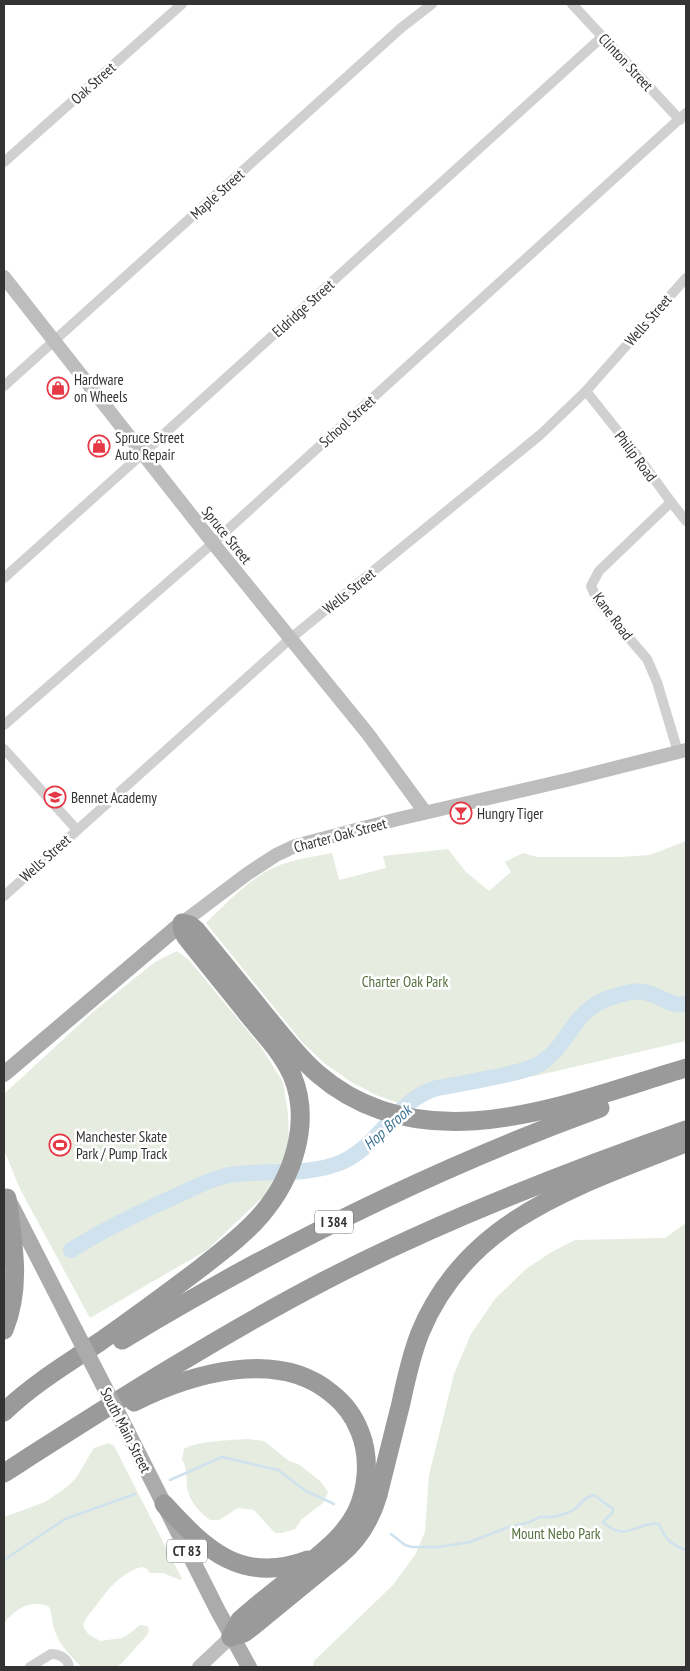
<svg xmlns="http://www.w3.org/2000/svg" width="690" height="1671" viewBox="0 0 690 1671" font-family="'PT Sans Narrow',sans-serif">
	<style>
		.green { fill: #e6ecdf }
		.lines { fill: none; stroke-linecap: round; stroke-linejoin: round }
		.stream { stroke: #cfe2ee; stroke-width: 2.5 }
		.river { stroke: #cfe2ee; stroke-width: 16 }
		.street { stroke: #d0d0d0; stroke-width: 10 }
		.secondary { stroke: #bdbdbd; stroke-width: 14 }
		.primary { stroke: #ababab; stroke-width: 16 }
		.highway { stroke: #9a9a9a; stroke-width: 19 }
		.primary-bridge { stroke: #ababab; stroke-width: 16 }
		.labels { text-anchor: middle; dominant-baseline: central; stroke-width: 5; stroke-linejoin: round; paint-order: stroke }
		.shield { fill: #fff; stroke: #707070; stroke-width: 1 }
		.shield-label { font-size: 14px; font-weight: bold; fill: #333 }
		.street-label { font-size: 15px; fill: #333; stroke: #fff }
		.poi-label { font-size: 15px; fill: #333; stroke: #fff; text-anchor: start }
		.park-label { font-size: 15px; fill: #56703f; stroke: #fff }
		.water-label { font-size: 16px; font-style: italic; fill: #3f7597; stroke: #fff }
	</style>
	<rect width="100%" height="100%" fill="#fff"/>
	<!-- green -->
	<g class="green">
		<path d="M686,841V1041L535,1076L494,1079L443,1088L407,1106L376,1095L351,1082L324,1063L302,1042L206,923C229,901 255,872 286,863C301,858 317,856 332,853L339,880L386,868L383,856L448,849L466,872L489,891L511,872L505,862L523,853L537,857H621L650,855Z"/>
		<path d="M177,951L189,960L261,1047L283,1082L288,1114L289,1143L282,1163L265,1195L207,1250L90,1318L20,1189L4,1150V1094L94,1011L155,962Z"/>
		<path d="M686,1223V1667H313L314,1661L393,1585L415,1555L425,1532L429,1475L454,1374L471,1334L495,1299L526,1269L550,1253L575,1240L665,1238Z"/>
		<path d="M247,1439L264,1441L289,1461L300,1465L321,1482L328,1492L323,1503L302,1519L295,1529L282,1533H275L254,1510L238,1508L219,1520H210C199,1512 189,1501 187,1487C186,1476 187,1468 182,1459L184,1449C196,1441 232,1440 247,1439Z"/>
		<path d="M108,1443L114,1446L182,1579L180,1580L163,1573H150L146,1568L141,1567C121,1573 107,1590 96,1606C91,1612 85,1618 83,1626L88,1634L100,1641L122,1638L129,1634L140,1625L147,1626L149,1630L148,1634L121,1664L115,1667H81C71,1655 60,1647 55,1631C52,1623 52,1614 49,1607C31,1598 15,1610 4,1623V1517L45,1502L67,1487L76,1478L94,1448Z"/>
	</g>
	<g class="lines">
		<!-- stream -->
		<g class="stream">
			<path d="M170,1480L222,1457L278,1470L306,1491L334,1504"/>
			<path d="M391,1534L405,1545L412,1547H439L470,1542L506,1528L530,1522L540,1517H554L567,1513L575,1509L586,1498L594,1495L613,1509V1512L603,1522C626,1544 640,1520 659,1524C666,1540 670,1544 686,1550"/>
			<path d="M4,1560L65,1519L135,1494"/>
		</g>
		<!-- river -->
		<path class="river" d="M71,1250C105,1229 140,1212 176,1196C193,1188 210,1179 229,1175C266,1169 307,1177 342,1162C380,1145 397,1099 437,1088C461,1084 485,1079 509,1074C520,1071 532,1069 541,1063C571,1043 571,1012 609,998C620,995 632,990 643,992C659,994 669,1007 686,1004"/>
		<!-- street -->
		<g class="street">
			<path d="M572,4L680,120"/>
			<path d="M4,162L182,4"/>
			<path d="M4,386L401,28L432,4"/>
			<path d="M586,391L636,454L671,502L686,521"/>
			<path d="M671,502L599,571L591,586L598,602L647,659L657,682L678,752"/>
			<path d="M4,578L142,454L602,37"/>
			<path d="M4,725L213,543L686,113"/>
			<path d="M4,749L77,830"/>
			<path d="M4,896L291,638L540,435L586,391L686,278"/>
			<path d="M30,1667L51,1654C59,1654 68,1658 69,1667"/>
		</g>
		<!-- secondary -->
		<g class="secondary">
			<path d="M4,277L213,543L368,734L425,812"/>
			<path d="M182,923L247,874L276,855L295,846L398,819L571,779L686,750"/>
			<path d="M199,1667L231,1637"/>
		</g>
		<!-- primary -->
		<g class="primary">
			<path d="M4,1074L182,923"/>
			<path d="M11,1205L75,1330"/>
			<path d="M128,1433L218,1611L249,1667"/>
		</g>
		<!-- highway -->
		<g class="highway">
			<path d="M4,1330C22,1286 13,1243 7,1198"/>
			<path d="M122,1340C274,1248 433,1169 600,1108"/>
			<path d="M134,1402C190,1374 277,1348 331,1393C344,1403 354,1416 360,1432C370,1457 368,1488 356,1513C344,1536 324,1551 305,1567C283,1585 261,1601 240,1620L231,1637"/>
			<path d="M4,1412C33,1384 68,1363 101,1341C135,1317 169,1292 202,1267C222,1251 244,1235 261,1215C293,1178 312,1122 292,1075C282,1053 265,1035 250,1017C229,990 207,964 186,937L183,931L182,923L190,925L196,930C219,958 242,986 265,1015C282,1035 298,1057 318,1074C425,1166 571,1102 686,1068"/>
			<path d="M4,1473C109,1406 213,1339 324,1281C440,1221 563,1173 686,1130"/>
			<path d="M164,1504C206,1550 242,1585 308,1560"/>
			<path d="M231,1637L244,1633L252,1627L340,1555C359,1539 371,1519 378,1495C386,1464 393,1434 401,1403C406,1379 411,1356 420,1333C467,1218 578,1186 683,1144"/>
		</g>
		<!-- primary-bridge -->
		<path class="primary-bridge" d="M75,1330L128,1433"/>
	</g>
	<!-- icons -->
	<defs>
		<g id="shop-ring" transform="scale(1.125)"><circle r="9.5" fill="#fff" stroke="#e63946" stroke-width="1.5"/><path d="M-5-2.5h2.3a2.7 3.5 0 0 1 5.4 0H5L5.5 6h-11ZM-1.5-2.5h3a1.5 2.3 0 0 0-3 0Z" fill="#e63946"/></g>
		<g id="school-ring" transform="scale(1.125)"><circle r="9.5" fill="#fff" stroke="#e63946" stroke-width="1.5"/><path d="M0-5L7-2L0 1L-7-2ZM-4 1L0 2.5L4 1V4Q0 6-4 4Z" fill="#e63946"/></g>
		<g id="bar-ring" transform="scale(1.125)"><circle r="9.5" fill="#fff" stroke="#e63946" stroke-width="1.5"/><path d="M-6-5H6L.8 .8V4.5H3.5V6h-7V4.5H-.8V.8Z" fill="#e63946"/></g>
		<g id="stadium-ring" transform="scale(1.125)"><circle r="9.5" fill="#fff" stroke="#e63946" stroke-width="1.5"/><path d="M0-5a6.5 5 0 1 0 0 10a6.5 5 0 1 0 0-10ZM-3.5-1.8h7v3.6h-7Z" fill="#e63946"/></g>
	</defs>
	<g fill-rule="evenodd">
		<use href="#shop-ring" x="58" y="388"/>
		<use href="#shop-ring" x="99" y="446"/>
		<use href="#school-ring" x="55" y="797"/>
		<use href="#bar-ring" x="461" y="813"/>
		<use href="#stadium-ring" x="60" y="1145"/>
	</g>
	<g class="labels">
		<!-- shield labels -->
		<g class="shield">
			<rect x="315" y="1210.5" width="38" height="23" rx="4"/>
			<rect x="167" y="1539.5" width="40" height="23" rx="4"/>
		</g>
		<g class="shield-label">
			<text x="334" y="1222">I 384</text>
			<text x="187" y="1551">CT 83</text>
		</g>
		<!-- street labels -->
		<g class="street-label">
			<text transform="translate(626 62) rotate(47)">Clinton Street</text>
			<text transform="translate(93 83) rotate(-42)">Oak Street</text>
			<text transform="translate(217 194) rotate(-42)">Maple Street</text>
			<text transform="translate(303 308) rotate(-42)">Eldridge Street</text>
			<text transform="translate(648 320) rotate(-49)">Wells Street</text>
			<text transform="translate(347 421) rotate(-42)">School Street</text>
			<text transform="translate(636 456) rotate(53)">Philip Road</text>
			<text transform="translate(227 535) rotate(51)">Spruce Street</text>
			<text transform="translate(349 591) rotate(-39)">Wells Street</text>
			<text transform="translate(613 616) rotate(53)">Kane Road</text>
			<text transform="translate(340 835) rotate(-15)">Charter Oak Street</text>
			<text transform="translate(45 858) rotate(-42)">Wells Street</text>
			<text transform="translate(126 1430) rotate(63)">South Main Street</text>
		</g>
		<!-- poi labels -->
		<g class="poi-label">
			<text x="74" y="379">Hardware<tspan x="74" dy="17">on Wheels</tspan></text>
			<text x="115" y="437">Spruce Street<tspan x="115" dy="17">Auto Repair</tspan></text>
			<text x="71" y="797">Bennet Academy</text>
			<text x="477" y="813">Hungry Tiger</text>
			<text x="76" y="1136">Manchester Skate<tspan x="76" dy="17">Park / Pump Track</tspan></text>
		</g>
		<!-- park labels -->
		<g class="park-label">
			<text x="405" y="981">Charter Oak Park</text>
			<text x="556" y="1533">Mount Nebo Park</text>
		</g>
		<!-- water labels -->
		<g class="water-label">
			<text transform="translate(387 1127) rotate(-42)">Hop Brook</text>
		</g>
	</g>
	<!-- border -->
	<rect width="690" height="1671" fill="none" stroke="#333333" stroke-width="10"/>
</svg>
